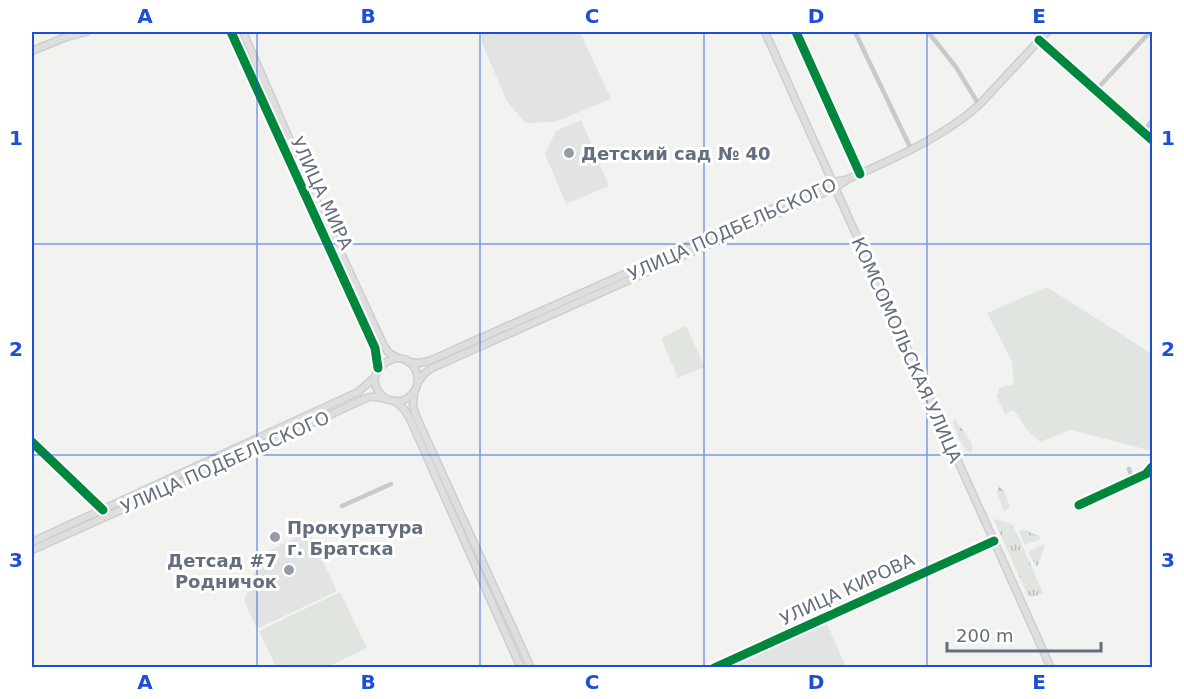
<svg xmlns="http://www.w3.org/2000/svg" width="1184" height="699" viewBox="0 0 1184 699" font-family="'DejaVu Sans',sans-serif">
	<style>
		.built { fill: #e2e3e3 }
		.grass { fill: url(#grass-tufts) }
		.forest { fill: url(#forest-firs) }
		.green { fill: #e1e5df }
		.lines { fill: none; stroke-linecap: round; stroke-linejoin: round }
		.secondary-casing { stroke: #cececf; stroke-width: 9 }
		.street { stroke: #c8c9ca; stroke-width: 4.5 }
		.secondary { stroke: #dedede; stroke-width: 6 }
		.cycleway-casing { stroke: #fff; stroke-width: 13 }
		.cycleway { stroke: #00873e; stroke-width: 9 }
		.grid { fill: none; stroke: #1d4ed8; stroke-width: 1.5; stroke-opacity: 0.55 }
		.poi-dot { fill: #969ca6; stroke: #fff; stroke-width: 2 }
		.labels { text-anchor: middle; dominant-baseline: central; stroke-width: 6; stroke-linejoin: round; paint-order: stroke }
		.poi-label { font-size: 18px; font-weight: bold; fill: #656e7e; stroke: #fff; text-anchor: start }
		.street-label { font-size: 18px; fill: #656e7e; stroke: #fff }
		.neatline { fill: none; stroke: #1d4ed8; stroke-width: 2 }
		.grid-label { font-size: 20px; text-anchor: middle; font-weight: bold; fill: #1d4ed8 }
	</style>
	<defs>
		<pattern id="grass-tufts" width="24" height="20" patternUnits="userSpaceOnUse" patternTransform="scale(1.5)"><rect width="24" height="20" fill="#e1e5df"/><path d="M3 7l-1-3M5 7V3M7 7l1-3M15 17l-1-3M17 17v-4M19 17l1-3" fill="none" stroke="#babeba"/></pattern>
		<pattern id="forest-firs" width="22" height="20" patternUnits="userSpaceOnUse" patternTransform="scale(1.5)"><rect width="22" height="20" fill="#e1e5df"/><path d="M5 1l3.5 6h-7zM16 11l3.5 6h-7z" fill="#babeba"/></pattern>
	</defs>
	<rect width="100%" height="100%" fill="#f2f2f1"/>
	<!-- built -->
	<g class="built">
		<path d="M481,32H580L611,99L555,122L525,123L507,101L482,43Z"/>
		<path d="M581,120L609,186L566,204L545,154L556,131Z"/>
		<path d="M309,531L337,591L257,629L244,601L262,554Z"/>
		<path d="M826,622L846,667H729L728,665Z"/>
	</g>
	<!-- grass -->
	<g class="grass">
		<path d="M996,519L1013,525L1043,593L1034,597L1028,596L994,520Z"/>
		<path d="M1022,529L1039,536L1041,539L1025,545L1019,532Z"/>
		<path d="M1043,544L1045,547L1037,567L1028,552Z"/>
	</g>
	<!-- forest -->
	<g class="forest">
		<path d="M955,419L971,442L973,450L970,453C961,447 956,433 953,422Z"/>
		<path d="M999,487L1004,491L1010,507L1004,511L997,492Z"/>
	</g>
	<!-- green -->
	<g class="green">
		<path d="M1047,287L1152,354V451L1075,431L1072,429L1040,442L1027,430L1014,410L1005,414L996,395L999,393L998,388L1014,384L1012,362L987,313Z"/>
		<path d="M686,326L705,367L678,378L661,338Z"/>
		<path d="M340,592L367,648L327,667H276L259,631Z"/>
	</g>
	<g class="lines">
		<!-- secondary casing -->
		<g class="secondary-casing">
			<g id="secondary">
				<path d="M231,32L375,348L378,368"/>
				<path d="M243,32L308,182L383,344L388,352L398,358"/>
				<path d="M765,32L1051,668"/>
				<path d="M32,51L66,37L86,32"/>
				<path d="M408,362L420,363L429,361L832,182L845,180"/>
				<path d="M418,382L424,374L432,368L835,188L848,179C893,159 942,138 979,105L1047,32"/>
				<path d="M414,392L413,406L416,416L531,668"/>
				<path d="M395,401L404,409L410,419L521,668"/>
				<path d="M32,542L358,392L375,377"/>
				<path d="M32,550L243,455L362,400C366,398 371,396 375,397C382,397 387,400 394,401C408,403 421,389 417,374C407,337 351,374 386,399"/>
				<path d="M714,668L994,541"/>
			</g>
		</g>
		<!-- street -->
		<g class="street">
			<path d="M796,32L860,174"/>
			<path d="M855,32L911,149"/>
			<path d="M928,32L956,67L979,105"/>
			<path d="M1034,32L1042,38"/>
			<path d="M1039,40L1152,140"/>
			<path d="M1096,90L1150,32"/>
			<path d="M1143,132L1152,121"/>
			<path d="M32,442L103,510"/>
			<path d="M1129,469L1133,481"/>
			<path d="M1079,505L1146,474L1152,467"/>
			<path d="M342,506L391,484"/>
		</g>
		<!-- secondary -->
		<use href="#secondary" class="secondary"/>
		<!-- cycleway casing -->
		<g class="cycleway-casing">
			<g id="cycleway">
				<path d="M231,32L375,348L378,368"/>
				<path d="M796,32L860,174"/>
				<path d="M1039,40L1152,140"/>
				<path d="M32,442L103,510"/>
				<path d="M1079,505L1146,474L1152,467"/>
				<path d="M714,668L994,541"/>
			</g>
		</g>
		<!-- cycleway -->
		<use href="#cycleway" class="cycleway"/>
	</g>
	<!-- grid -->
	<path class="grid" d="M257,32V668M480,32V668M704,32V668M927,32V668M32,244H1152M32,455H1152"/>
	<!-- markers -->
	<g class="poi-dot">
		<circle cx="569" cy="153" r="6"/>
		<circle cx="275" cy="537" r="6"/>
		<circle cx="289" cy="570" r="6"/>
	</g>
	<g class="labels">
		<!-- poi labels -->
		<g class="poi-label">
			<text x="581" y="153">Детский сад № 40</text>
			<text x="287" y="527">Прокуратура<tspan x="287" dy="21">г. Братска</tspan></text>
			<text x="277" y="560" text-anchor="end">Детсад #7<tspan x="277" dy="21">Родничок</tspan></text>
		</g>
		<!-- street labels -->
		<g class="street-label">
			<text transform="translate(322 193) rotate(65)">УЛИЦА МИРА</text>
			<text transform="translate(732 229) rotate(-24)">УЛИЦА ПОДБЕЛЬСКОГО</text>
			<text transform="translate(907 350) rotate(66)">КОМСОМОЛЬСКАЯ УЛИЦА</text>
			<text transform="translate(225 462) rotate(-24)">УЛИЦА ПОДБЕЛЬСКОГО</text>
			<text transform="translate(847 589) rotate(-25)">УЛИЦА КИРОВА</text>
		</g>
	</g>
	<!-- border -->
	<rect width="1184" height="699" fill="none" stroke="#ffffff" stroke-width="66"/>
	<!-- scale -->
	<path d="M947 642v9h154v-9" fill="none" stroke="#656e7e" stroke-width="3"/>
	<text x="956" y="642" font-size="18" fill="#656e7e" stroke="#ffffff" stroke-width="4.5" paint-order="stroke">200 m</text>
	<rect x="33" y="33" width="1118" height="633" class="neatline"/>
	<g class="grid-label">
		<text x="145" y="23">A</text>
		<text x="368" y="23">B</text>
		<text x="592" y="23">C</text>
		<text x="816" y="23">D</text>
		<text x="1039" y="23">E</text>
		<text x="16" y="145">1</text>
		<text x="1168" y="145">1</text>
		<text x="16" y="356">2</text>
		<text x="1168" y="356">2</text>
		<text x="16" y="567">3</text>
		<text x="1168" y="567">3</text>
		<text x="145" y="689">A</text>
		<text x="368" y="689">B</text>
		<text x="592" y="689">C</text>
		<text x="816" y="689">D</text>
		<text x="1039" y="689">E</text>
	</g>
</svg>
